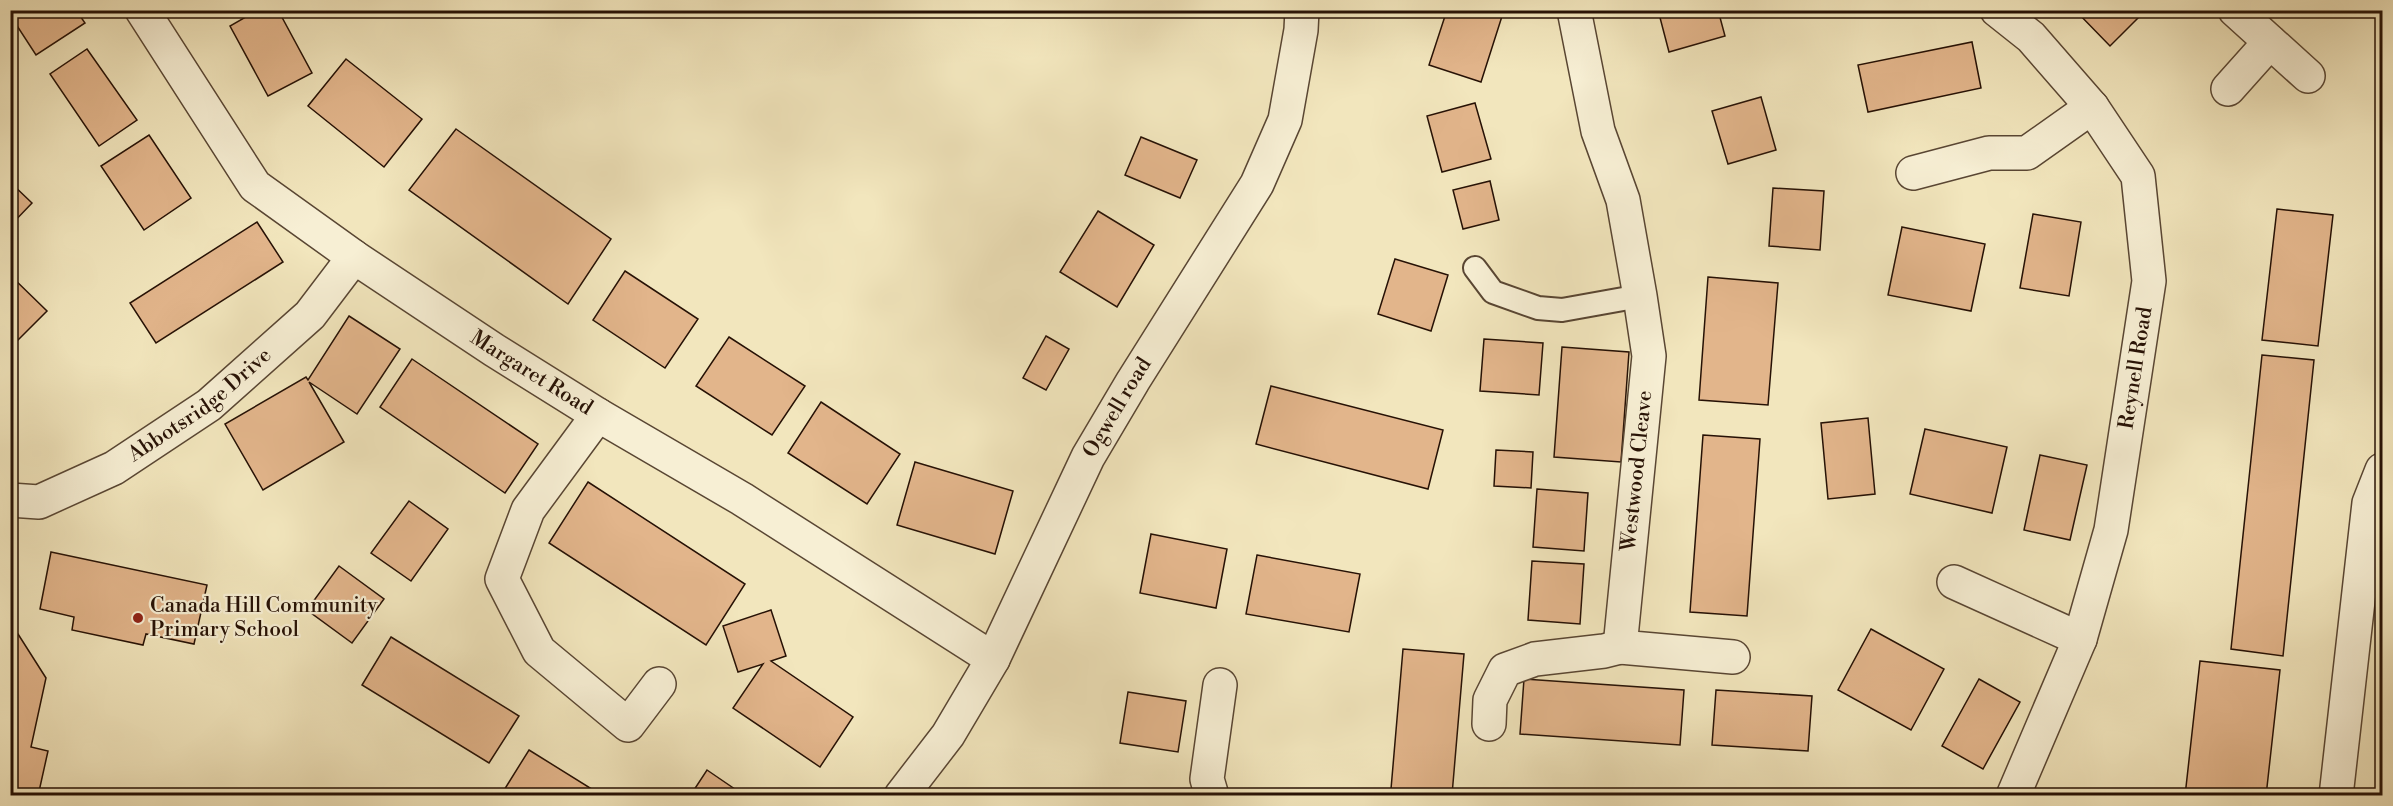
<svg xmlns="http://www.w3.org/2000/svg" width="2393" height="806" viewBox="0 0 2393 806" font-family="'Libre Bodoni',serif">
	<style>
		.building { fill: #e2b58b; stroke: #261105; stroke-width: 1.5 }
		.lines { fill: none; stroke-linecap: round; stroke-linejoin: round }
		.service-casing { stroke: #594633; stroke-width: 26 }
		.minor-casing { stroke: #594633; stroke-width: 36 }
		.tertiary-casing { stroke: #594633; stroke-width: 36 }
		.service { stroke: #f7efd4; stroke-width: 22 }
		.minor { stroke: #f7efd4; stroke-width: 33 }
		.tertiary { stroke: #f7efd4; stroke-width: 33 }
		.poi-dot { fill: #8f2418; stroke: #f7efd4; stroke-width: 2 }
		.labels { text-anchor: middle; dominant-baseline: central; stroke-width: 4.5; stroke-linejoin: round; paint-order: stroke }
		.street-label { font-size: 21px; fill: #261105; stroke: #f7efd4 }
		.poi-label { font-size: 21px; fill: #261105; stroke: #f7efd4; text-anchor: start }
	</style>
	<rect width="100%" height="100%" fill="#f2e6bd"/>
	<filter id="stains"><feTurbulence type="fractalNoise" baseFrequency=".00333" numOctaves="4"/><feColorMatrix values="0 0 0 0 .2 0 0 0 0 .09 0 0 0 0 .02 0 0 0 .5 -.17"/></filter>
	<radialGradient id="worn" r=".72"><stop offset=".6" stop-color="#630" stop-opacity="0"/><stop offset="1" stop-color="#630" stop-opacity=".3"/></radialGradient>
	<!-- building -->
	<g class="building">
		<path d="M10,10H76L85,23L36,55L10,15Z"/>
		<path d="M258,10H278L312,73L268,96L230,26Z"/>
		<path d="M1447,10H1504L1481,82L1429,65Z"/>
		<path d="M1658,10H1718L1725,36L1669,52Z"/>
		<path d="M2075,10H2146L2110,46Z"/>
		<path d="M2367,10H2382V25Z"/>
		<path d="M1972,42L1981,88L1868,112L1858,65Z"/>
		<path d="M87,49L137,120L99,146L50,74Z"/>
		<path d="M346,59L422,119L384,167L308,106Z"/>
		<path d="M1761,97L1776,150L1728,164L1712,111Z"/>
		<path d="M1475,103L1491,159L1442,172L1427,116Z"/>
		<path d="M456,129L611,239L568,304L409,190Z"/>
		<path d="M149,135L191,198L144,230L101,166Z"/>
		<path d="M1141,137L1197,160L1180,198L1125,175Z"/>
		<path d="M1490,181L1499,220L1463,229L1453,190Z"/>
		<path d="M10,182L32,203L10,226Z"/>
		<path d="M1773,188L1824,191L1820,250L1769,246Z"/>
		<path d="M2277,209L2333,215L2318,346L2262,340Z"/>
		<path d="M1098,211L1154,245L1117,307L1060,272Z"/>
		<path d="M2033,214L2081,222L2069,296L2020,288Z"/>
		<path d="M257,222L283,262L156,343L130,303Z"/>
		<path d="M1902,227L1985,244L1971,311L1888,295Z"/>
		<path d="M1395,259L1448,275L1431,331L1378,314Z"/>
		<path d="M625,271L698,319L665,368L593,320Z"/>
		<path d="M10,275L47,311L10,348Z"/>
		<path d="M1708,277L1778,283L1768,405L1699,400Z"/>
		<path d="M349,316L400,349L357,414L309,382L344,442L263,490L225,424L306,377L308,380Z"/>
		<path d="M1046,336L1069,349L1046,390L1023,378Z"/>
		<path d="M729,337L805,386L772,435L696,386Z"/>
		<path d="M1484,339L1543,343L1539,395L1480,391Z"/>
		<path d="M1562,347L1629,352L1621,462L1554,457Z"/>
		<path d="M2262,355L2314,360L2283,656L2231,649Z"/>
		<path d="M412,359L538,444L505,493L380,407Z"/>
		<path d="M1271,386L1443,430L1428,489L1256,444Z"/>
		<path d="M821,402L900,454L867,504L788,453Z"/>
		<path d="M1868,418L1875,494L1828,499L1821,423Z"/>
		<path d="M1925,429L2007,447L1992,513L1910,494Z"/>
		<path d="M1703,435L1760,439L1747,616L1690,612Z"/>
		<path d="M1496,450L1533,452L1531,488L1494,486Z"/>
		<path d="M2040,455L2087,465L2070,540L2024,530Z"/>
		<path d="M915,462L1013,491L995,554L897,525Z"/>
		<path d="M588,482L745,584L706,645L549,543Z"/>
		<path d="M1537,489L1588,493L1584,551L1533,547Z"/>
		<path d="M409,501L448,529L411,581L371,553Z"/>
		<path d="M1151,534L1227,549L1216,608L1140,593Z"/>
		<path d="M51,552L207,585L194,644L146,634L143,645L72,630L74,617L40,609Z"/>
		<path d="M1257,555L1360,574L1349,632L1246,614Z"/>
		<path d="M1532,561L1584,564L1580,624L1528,620Z"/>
		<path d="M339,566L384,599L352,643L307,610Z"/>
		<path d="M771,610L786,656L771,661L853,717L820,767L733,708L763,664L738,672L723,626Z"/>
		<path d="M1871,629L1944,669L1911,730L1838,690Z"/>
		<path d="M10,632L18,634L46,678L31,747L48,751L38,796H10Z"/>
		<path d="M391,637L519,716L489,763L362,685Z"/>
		<path d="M1403,649L1464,654L1452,795L1391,789Z"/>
		<path d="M2200,661L2280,670L2266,796H2185Z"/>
		<path d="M1524,679L1684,690L1680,745L1520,734Z"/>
		<path d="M1979,679L2020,702L1983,769L1942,746Z"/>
		<path d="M1716,690L1812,696L1808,751L1712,745Z"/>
		<path d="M1128,692L1186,701L1178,752L1120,743Z"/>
		<path d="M529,750L603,796L501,795Z"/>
		<path d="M707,770L745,796H690Z"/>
	</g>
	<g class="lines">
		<!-- service casing -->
		<g class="service-casing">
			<path id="service" d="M1475,268L1493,292L1538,308L1562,310L1640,296"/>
		</g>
		<!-- minor casing -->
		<g class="minor-casing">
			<g id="minor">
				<path id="s1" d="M142,10L255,186L354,257L494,350L598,415L742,499L993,659"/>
				<path d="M1574,10L1598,131L1623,200L1640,296L1649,356L1620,647L1733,657"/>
				<path d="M1997,10L2031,37L2092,107L2138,176L2149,281L2111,530L2080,639L2013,796"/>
				<path d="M2235,10L2308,76"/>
				<path d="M2228,89L2270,42"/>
				<path d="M1913,173L1989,153H2027L2092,107"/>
				<path d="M598,415L528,510L502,579L539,651L628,725L659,684"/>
				<path id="s2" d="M10,500L39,502L114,468L209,405L310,315L354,257"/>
				<path d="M1954,582L2080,639"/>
				<path d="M1489,724L1490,700L1505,670L1535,659L1604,651L1620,647"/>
				<path d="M1212,796L1207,779L1220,685"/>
				<path d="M2336,796L2369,503L2382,470"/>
			</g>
		</g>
		<!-- tertiary casing -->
		<g class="tertiary-casing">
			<g id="tertiary">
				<path id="s3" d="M901,796L948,735L993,659L1088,457L1133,381L1257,184L1285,120L1301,30L1302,10"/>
			</g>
		</g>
		<!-- service -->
		<use href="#service" class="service"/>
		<!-- minor -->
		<use href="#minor" class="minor"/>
		<!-- tertiary -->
		<use href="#tertiary" class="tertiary"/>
	</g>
	<!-- markers -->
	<circle class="poi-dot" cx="138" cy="618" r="6"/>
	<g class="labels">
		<!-- street labels -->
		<g class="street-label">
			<text transform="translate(2136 368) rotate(-81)">Reynell Road</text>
			<text stroke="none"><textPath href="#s1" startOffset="543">Margaret Road</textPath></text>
			<text stroke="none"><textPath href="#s2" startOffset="218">Abbotsridge Drive</textPath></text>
			<text stroke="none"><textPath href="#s3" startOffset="446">Ogwell road</textPath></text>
			<text transform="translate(1637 471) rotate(-84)">Westwood Cleave</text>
		</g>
		<!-- poi labels -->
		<g class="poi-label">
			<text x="150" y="606">Canada Hill Community<tspan x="150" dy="24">Primary School</tspan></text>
		</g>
	</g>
	<!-- margin -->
	<rect width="2393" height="806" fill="none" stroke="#f2e6bd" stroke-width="36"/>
	<rect x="12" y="12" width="2369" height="782" fill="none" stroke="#261105" stroke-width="3"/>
	<rect x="18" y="18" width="2357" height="770" fill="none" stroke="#261105" stroke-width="1.5"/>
	<rect width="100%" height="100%" filter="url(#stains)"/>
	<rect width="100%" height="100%" fill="url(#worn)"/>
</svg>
